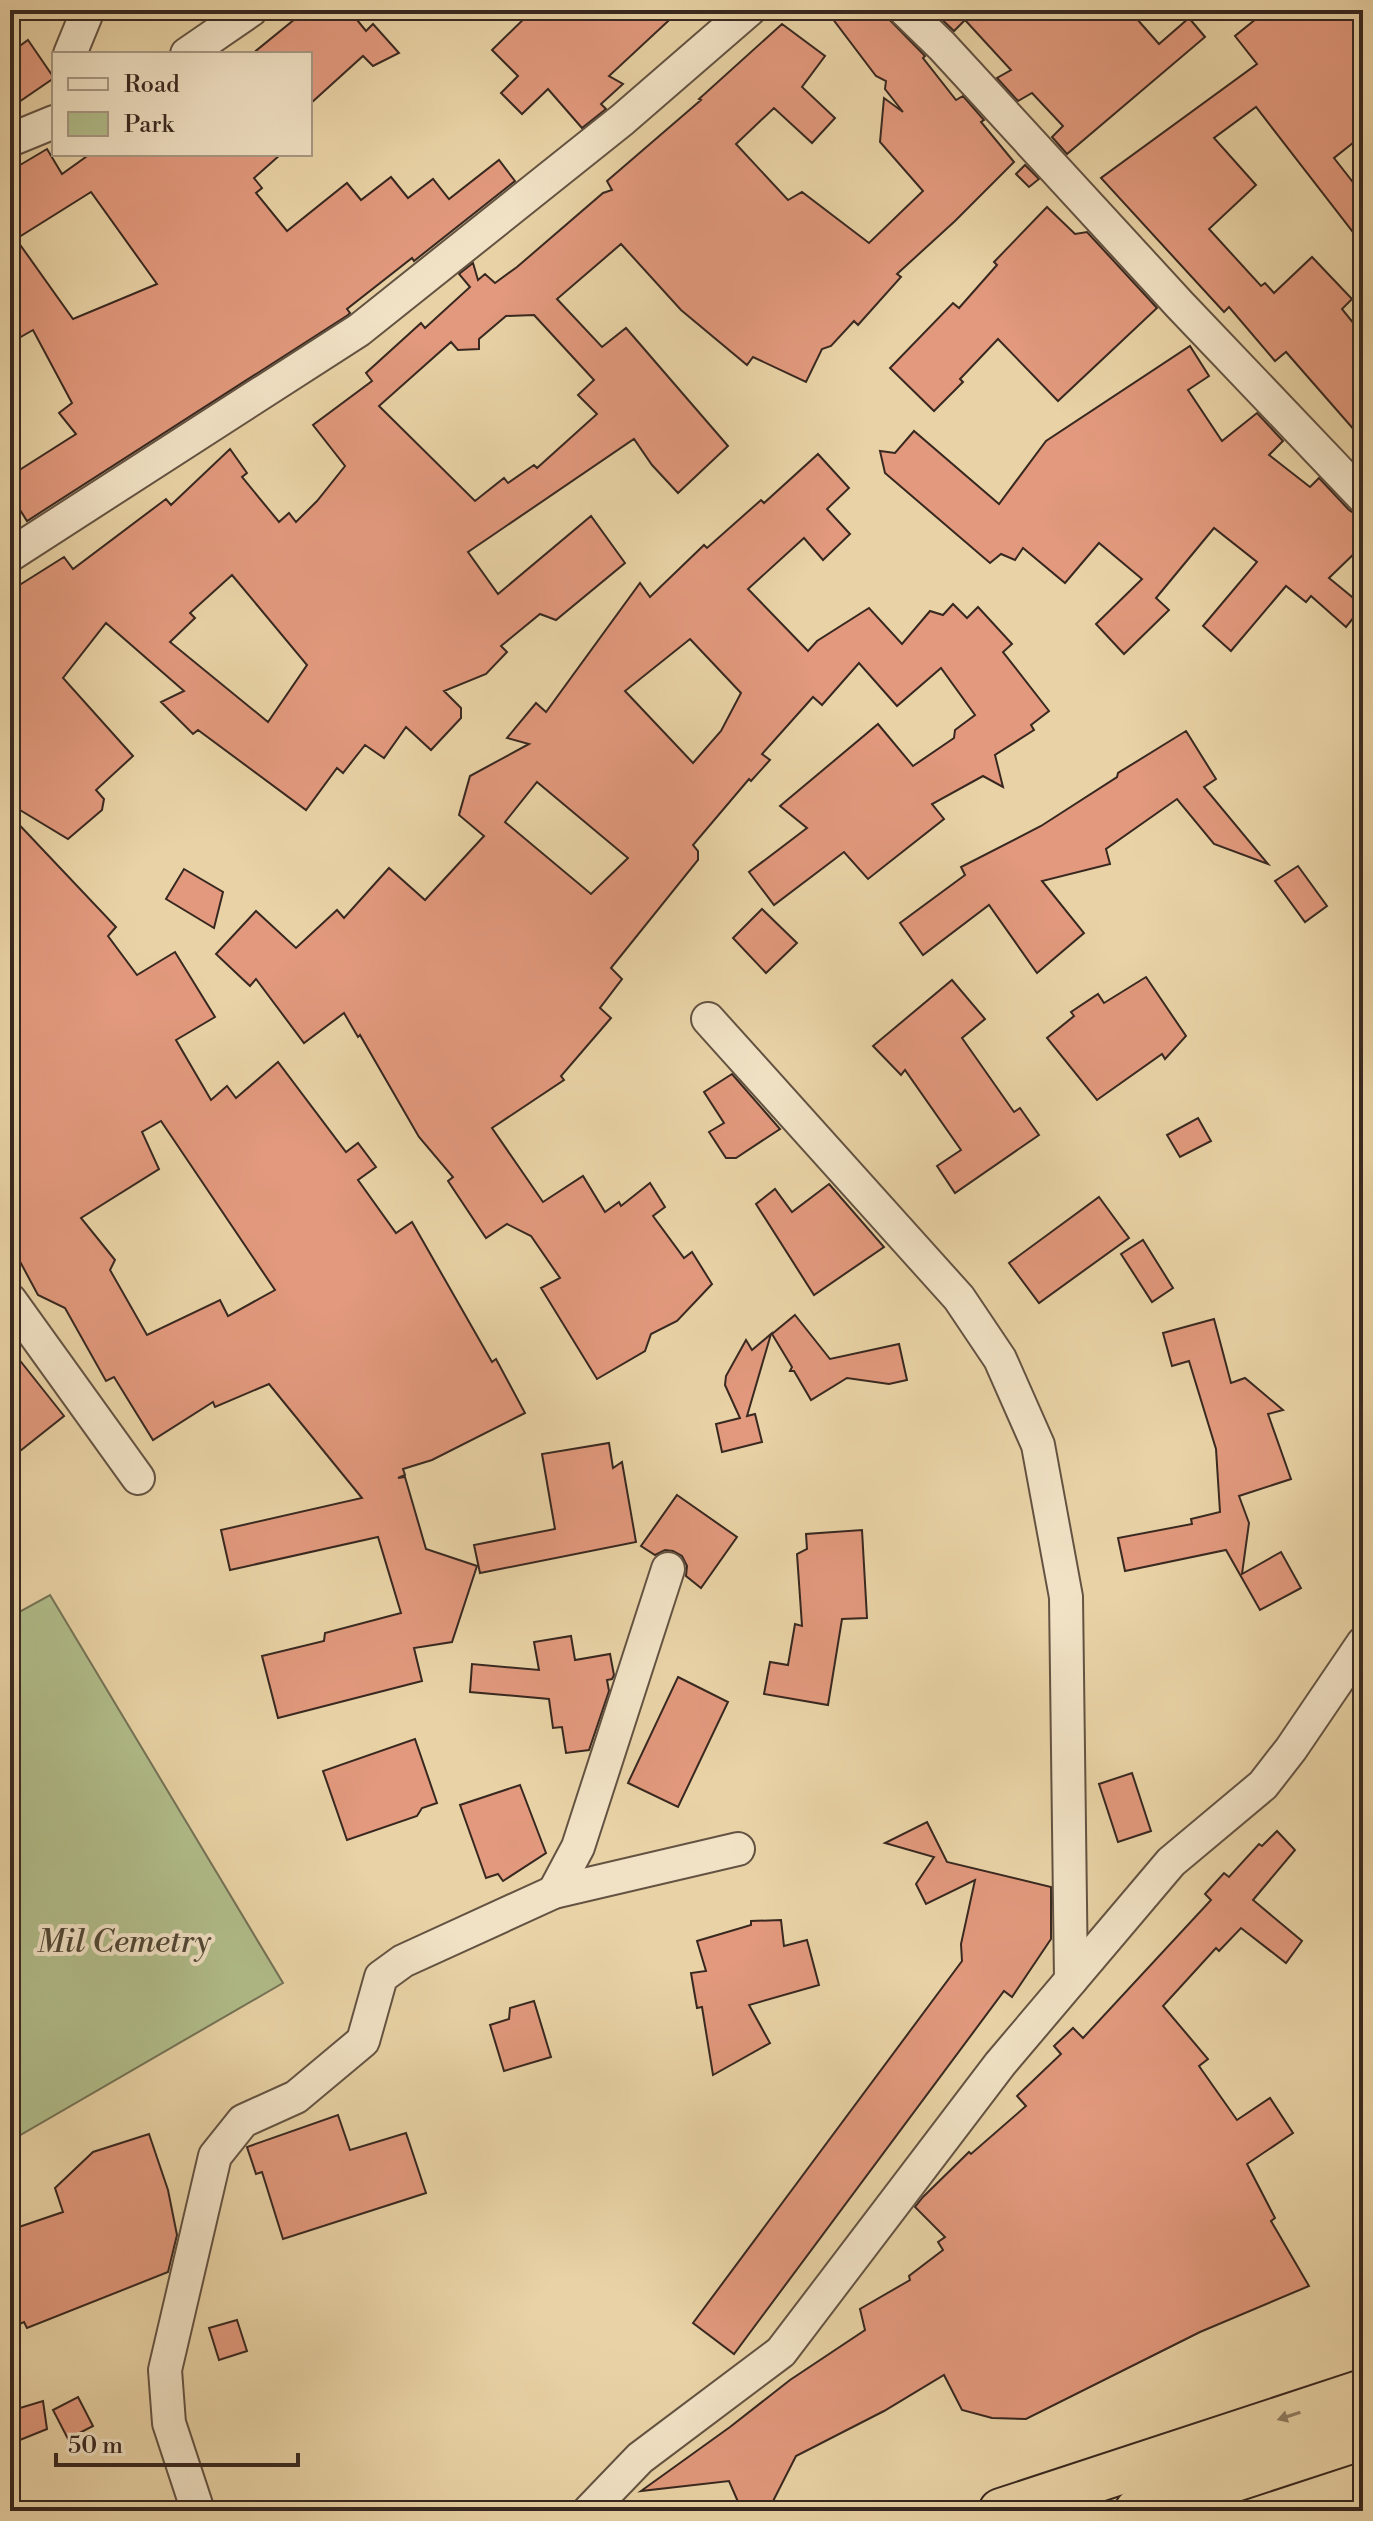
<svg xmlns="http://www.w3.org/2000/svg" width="1373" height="2521" viewBox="0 0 1373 2521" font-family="'Libre Bodoni',serif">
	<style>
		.green { fill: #b1be8b; stroke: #747356; stroke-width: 2 }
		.building { fill: #e2997d; stroke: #382820; stroke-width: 2; fill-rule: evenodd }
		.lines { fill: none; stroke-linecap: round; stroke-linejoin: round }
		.minor-casing { stroke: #645342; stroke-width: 36 }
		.trunk-casing { stroke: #382820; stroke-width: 48 }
		.minor { stroke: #f1e2c5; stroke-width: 32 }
		.trunk { stroke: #e9d3a6; stroke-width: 44 }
		.oneway { fill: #907e63 }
		.labels { text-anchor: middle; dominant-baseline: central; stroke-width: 8; stroke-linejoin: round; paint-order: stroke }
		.park-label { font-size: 32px; font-style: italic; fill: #504635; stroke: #f1e2c5 }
	</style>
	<rect width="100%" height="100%" fill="#e9d3a6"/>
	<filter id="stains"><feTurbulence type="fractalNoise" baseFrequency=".0025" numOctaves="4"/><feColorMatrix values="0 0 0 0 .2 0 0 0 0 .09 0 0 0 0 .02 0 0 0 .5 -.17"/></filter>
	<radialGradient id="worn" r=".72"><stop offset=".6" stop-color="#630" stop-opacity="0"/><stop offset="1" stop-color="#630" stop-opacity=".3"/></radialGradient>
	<!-- green -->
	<path class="green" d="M50,1595L283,1983L10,2141V1617Z"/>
	<!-- building -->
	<g class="building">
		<path d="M306,10H349L366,31L373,24L399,53L373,66L363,56L310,104V54H252Z"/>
		<path d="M533,10H680L609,76L623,84L601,104L606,109L582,128L548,89L522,114L501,93L518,76L492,50Z"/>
		<path d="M826,10H880L925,56L923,58L956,100L963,96L984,120L981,122L1014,162L955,221L897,274L901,277L858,325L854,321L831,346L822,349L806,382L753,357L747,365L681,310L621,244L557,299L602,347L626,328L728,446L678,493L652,465L634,439L468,552L498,594L591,516L625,563L556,620L540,614L501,646L507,652L486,674L444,691L461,708V718L431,750L406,727L384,758L365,745L343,773L337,768L306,810L198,730L193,734L161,702L184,691L106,623L63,678L133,756L96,790L104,799L102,810L68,839L10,804V591L64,557L73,569L166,499L171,505L230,449L247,473L242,477L279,522L289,513L296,522L317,501L345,466L313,425L372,381L366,373L421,323L425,328L470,287L459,274L473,263L478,280L485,274L495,283L517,267L603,193L612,190L607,181L701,100L699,99L782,24L825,56L802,87L835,118L812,143L774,108L736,144L788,200L802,192L869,243L923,191L880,142L884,98L903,112L885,89L886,81L876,76ZM534,315L594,380L578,395L597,414L537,468L534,465L508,483L504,478L475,501L379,406L451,342L458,350L479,349V339L506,316ZM232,575L307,665L268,722L170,642L195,618L190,613Z"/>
		<path d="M1129,10L1159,44L1189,18L1205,37L1067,154L1052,137L1063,126L1032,93L1018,101L997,78L1011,70L965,20L954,31L933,11Z"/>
		<path d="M1267,10H1363V135L1334,158L1363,195V245L1256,107L1214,138L1256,185L1209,229L1261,286L1265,283L1274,293L1312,257L1352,299L1342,309L1363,335V440L1286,352L1275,361L1229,307L1224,312L1101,178L1257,64L1235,36Z"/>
		<path d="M28,40L54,78L10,108V53Z"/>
		<path d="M47,149L62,174L90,154H281L254,178L262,188L256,193L287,231L347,183L361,200L391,177L408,198L433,179L449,199L499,160L515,181L414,261L412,258L347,309L350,313L348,315L27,521L10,494V476L76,434L59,413L72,403L33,330L10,343V171ZM91,192L157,284L73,319L16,239Z"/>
		<path d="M1025,165L1039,179L1029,187L1016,174Z"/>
		<path d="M1047,207L1075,234L1087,232L1157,308L1058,401L998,339L960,379L963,382L934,411L890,368L953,303L959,308L997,265L994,262Z"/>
		<path d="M1190,346L1209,376L1188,390L1222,441L1257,413L1283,441L1269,455L1310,487L1319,478L1349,510L1363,519V545L1329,578L1363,606L1346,627L1311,596L1306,602L1286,586L1231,651L1203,626L1257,562L1214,528L1156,598L1169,610L1124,654L1096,624L1142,579L1099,543L1065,583L1023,548L1015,560L1001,554L990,563L885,473L880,451L895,453L914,431L999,504L1046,441Z"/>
		<path d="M818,454L849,488L827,509L850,534L823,560L804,538L748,589L808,651L817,641L869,608L902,644L930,611L943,615L953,604L967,618L978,607L1012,644L1003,652L1049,711L1031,725L1034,730L995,755L1003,787L983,776L932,804L944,819L868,879L844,852L774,905L749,872L807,828L780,806L878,724L913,766L954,738L955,730L975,715L941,668L897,706L859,663L822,705L813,697L762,754L770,760L751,781L749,779L693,845L698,851V860L611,968L622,979L600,1008L611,1018L561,1076L564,1080L492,1128L543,1202L583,1176L605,1212L619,1202L621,1206L650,1183L665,1207L653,1216L684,1258L692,1252L712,1284L677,1321L651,1334L645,1351L597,1379L541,1288L560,1278L531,1236L507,1224L486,1238L448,1181L453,1177L419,1137L360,1035L358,1037L344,1013L304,1043L256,979L250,986L216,954L256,911L296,948L337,910L344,918L389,868L425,900L484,836L459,815L470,776L529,744L507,738L536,703L546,712L640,583L650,597L704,545L707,548L761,500L764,503ZM690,639L741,693L721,731L693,763L625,691ZM537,782L628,858L591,894L505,822Z"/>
		<path d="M1186,731L1216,779L1204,787L1268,864L1214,844L1177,799L1106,849L1110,864L1042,881L1084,933L1037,973L989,905L923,955L900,923L965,875L961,867L1041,826L1117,777L1118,773Z"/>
		<path d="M10,815L116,927L108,936L137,975L175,952L215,1017L176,1040L211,1100L227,1086L236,1098L278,1062L346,1152L358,1143L376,1167L358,1180L396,1233L412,1222L492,1362L496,1359L525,1413L432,1460L403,1469L405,1475L398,1478L405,1477L426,1549L477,1566L452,1642L414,1648L422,1681L278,1718L262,1656L324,1641L325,1633L401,1613L378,1537L230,1570L221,1530L362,1498L269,1384L215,1407L213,1402L153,1440L114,1377L106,1381L65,1308L38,1295L10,1243ZM161,1121L275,1290L228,1316L220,1300L147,1335L110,1270L115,1260L81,1218L159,1169L142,1132Z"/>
		<path d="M1298,866L1327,906L1305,922L1275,881Z"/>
		<path d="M184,869L223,892L214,928L166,899Z"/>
		<path d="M762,909L797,943L766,973L733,938Z"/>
		<path d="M1146,977L1186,1036L1165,1059L1162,1054L1097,1100L1047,1038L1074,1016L1071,1012L1098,994L1104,1003Z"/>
		<path d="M952,980L985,1019L962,1038L1014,1112L1020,1108L1039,1135L955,1193L937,1166L961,1150L905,1070L901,1075L873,1046Z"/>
		<path d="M732,1074L780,1129L736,1158H726L709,1132L724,1123L704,1092Z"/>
		<path d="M1198,1118L1211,1141L1180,1157L1167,1135Z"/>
		<path d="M829,1184L884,1247L814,1295L756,1204L775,1189L792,1212Z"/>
		<path d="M1099,1197L1129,1238L1039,1303L1009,1263Z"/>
		<path d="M1143,1240L1173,1288L1152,1302L1121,1254Z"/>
		<path d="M795,1315L830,1359L899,1344L907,1380L889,1384L847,1378L811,1400L794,1371H790L792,1367L772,1334Z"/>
		<path d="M1214,1319L1231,1383L1245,1378L1283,1410L1268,1414L1291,1479L1239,1496L1249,1523L1242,1574L1281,1552L1301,1588L1260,1610L1226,1550L1125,1571L1118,1538L1192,1524L1191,1519L1220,1512L1216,1449L1189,1361L1172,1366L1163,1333Z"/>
		<path d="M771,1334L747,1416L755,1414L762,1442L722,1452L716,1424L740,1418L725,1385L726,1376L746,1340L752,1350Z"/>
		<path d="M10,1348L64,1416L10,1459Z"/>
		<path d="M609,1443L613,1468L622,1462L636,1542L480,1573L474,1545L555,1529L542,1454Z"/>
		<path d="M677,1495L737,1537L701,1588L686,1576L687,1566L682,1556L673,1551L665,1550L655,1555L641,1546Z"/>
		<path d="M862,1530L867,1618L842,1619L828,1705L764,1694L770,1662L788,1665L795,1624L802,1626L797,1554L807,1549L806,1534Z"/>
		<path d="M571,1636L575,1660L610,1654L614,1675L612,1679L607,1680L609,1691L589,1750L566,1753L562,1727L553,1728L549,1699L470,1692L472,1664L539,1670L534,1642Z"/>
		<path d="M678,1677L728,1702L678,1807L628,1783Z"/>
		<path d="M415,1739L437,1803L422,1808L417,1816L347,1840L323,1771Z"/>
		<path d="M1132,1773L1151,1831L1118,1842L1099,1784Z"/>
		<path d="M520,1785L546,1853L503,1881L498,1874L486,1878L460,1805Z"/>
		<path d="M927,1822L947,1862L1051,1887V1939L1012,1997L1004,1991L734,2354L693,2323L962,1961L961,1944L975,1880L926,1904L916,1884L934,1857L885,1843Z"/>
		<path d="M1277,1831L1295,1850L1253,1900L1302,1941L1286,1963L1241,1928L1219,1951L1216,1948L1163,2006L1208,2059L1199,2066L1237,2120L1270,2098L1293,2133L1247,2164L1275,2218L1271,2221L1309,2286L1200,2332L1026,2419L992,2418L962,2410L944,2375L884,2411L796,2456L768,2511H742L729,2481L641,2491L730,2427L790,2380L865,2330L860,2309L910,2280L909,2276L943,2250L938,2242L945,2237L915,2207L923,2197L969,2152L971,2154L1026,2106L1017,2096L1061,2054L1054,2046L1073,2028L1083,2038L1211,1900L1205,1894L1224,1873L1229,1877L1259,1844L1262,1846Z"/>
		<path d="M781,1920L784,1946L807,1940L819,1985L749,2005L770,2043L713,2075L702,2007L697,2008L691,1973L706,1971L697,1941L751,1925V1921Z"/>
		<path d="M534,2001L551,2057L504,2071L490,2025L509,2019L510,2008Z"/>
		<path d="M338,2115L350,2150L406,2133L426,2193L283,2239L262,2172L256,2174L247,2147Z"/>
		<path d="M149,2134L168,2190L177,2235L168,2272L27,2328L24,2322L10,2328V2230L63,2212L55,2188L93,2152Z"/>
		<path d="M237,2320L247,2351L219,2360L209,2328Z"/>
		<path d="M78,2397L93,2426L68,2439L53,2410Z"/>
		<path d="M43,2401L47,2429L10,2444V2411Z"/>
	</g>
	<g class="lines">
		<!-- minor casing -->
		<g class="minor-casing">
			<g id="minor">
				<path d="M905,10L942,46L1180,305L1363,497"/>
				<path d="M70,54L88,10"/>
				<path d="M187,54L251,10"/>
				<path d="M10,140L54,122"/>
				<path d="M10,555L359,330L622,120L749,10"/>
				<path d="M708,1019L959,1298L1000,1359L1038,1445L1066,1597L1071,1980"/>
				<path d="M10,1300L138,1478"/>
				<path d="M554,1892L578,1847L668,1569"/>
				<path d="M198,2511L169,2423L165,2370L215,2156L243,2121L296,2097L363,2041L381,1977L403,1961L554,1892L738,1849"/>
				<path d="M589,2511L640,2458L781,2352L1000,2064L1171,1862L1263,1785L1291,1749L1363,1643"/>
			</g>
		</g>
		<!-- trunk casing -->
		<g class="trunk-casing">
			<g id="trunk">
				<path d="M1001,2511L1363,2392"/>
				<path d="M1137,2511L1363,2437"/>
			</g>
		</g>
		<!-- minor -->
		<use href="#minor" class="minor"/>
		<!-- trunk -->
		<use href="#trunk" class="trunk"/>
	</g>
	<!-- one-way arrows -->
	<defs><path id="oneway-solid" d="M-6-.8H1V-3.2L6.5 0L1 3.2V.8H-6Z" transform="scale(2)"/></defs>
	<use class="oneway" href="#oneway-solid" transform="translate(1289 2416) rotate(162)"/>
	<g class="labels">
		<!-- park labels -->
		<g class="park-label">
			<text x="124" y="1942">Mil Cemetry</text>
		</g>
	</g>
	<!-- margin -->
	<rect width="1373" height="2521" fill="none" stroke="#e9d3a6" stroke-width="40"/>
	<rect x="12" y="12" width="1349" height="2497" fill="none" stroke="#382820" stroke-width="4"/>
	<rect x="20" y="20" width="1333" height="2481" fill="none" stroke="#382820" stroke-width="2"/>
	<!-- legend -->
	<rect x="52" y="52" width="260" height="104" fill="#f1e2c5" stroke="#a79883" stroke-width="2"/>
	<rect x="68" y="78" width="40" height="12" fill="#f1e2c5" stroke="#a79883" stroke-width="2"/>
	<text x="124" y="92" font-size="24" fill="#382820">Road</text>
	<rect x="68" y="112" width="40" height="24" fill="#b1be8b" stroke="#a79883" stroke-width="2"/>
	<text x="124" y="132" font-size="24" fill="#382820">Park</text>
	<!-- scale -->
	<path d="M56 2453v12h242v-12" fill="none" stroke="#382820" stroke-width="4"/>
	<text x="68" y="2453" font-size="24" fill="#382820" stroke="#f1e2c5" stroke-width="6" paint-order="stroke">50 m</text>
	<rect width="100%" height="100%" filter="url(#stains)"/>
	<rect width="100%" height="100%" fill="url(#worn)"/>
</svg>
